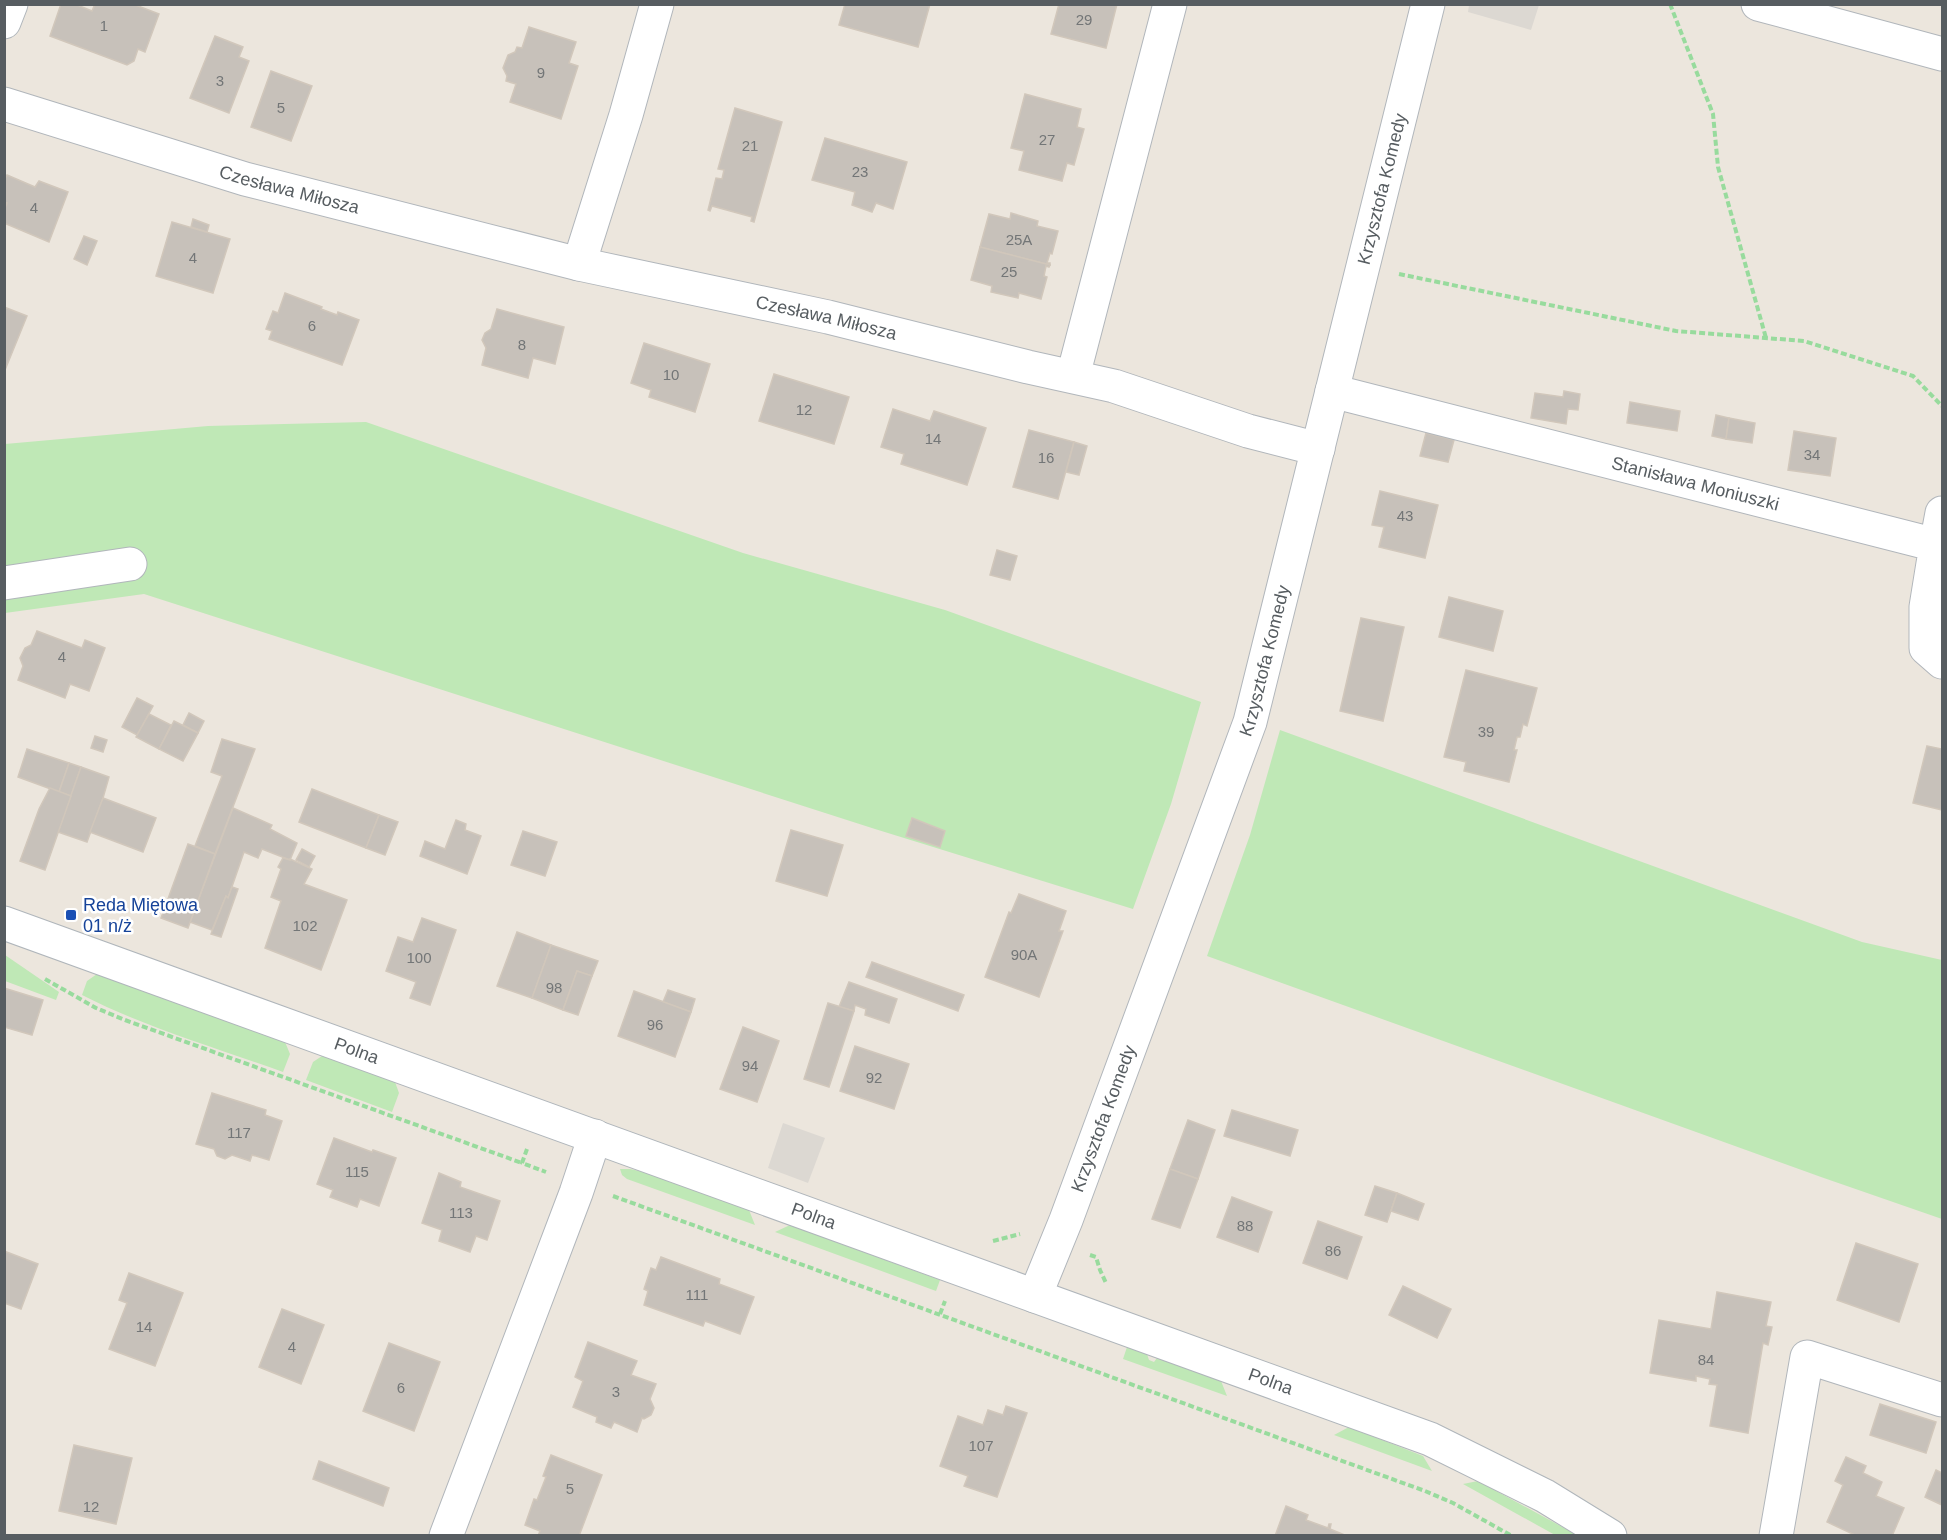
<svg xmlns="http://www.w3.org/2000/svg" width="1947" height="1540" viewBox="0 0 1947 1540" font-family="Helvetica,sans-serif">
	<style>
		.industrial { fill: #dcd8d2 }
		.green { fill: #bfe8b6 }
		.building { fill: #c7c1ba; stroke: #d1c7bb; stroke-width: 1.5 }
		.lines { fill: none; stroke-linecap: round; stroke-linejoin: round }
		.street-casing { stroke: #b1b6bb; stroke-width: 35 }
		.secondary-casing { stroke: #b0b6bb; stroke-width: 35 }
		.path { stroke: #98db9d; stroke-width: 4; stroke-dasharray: 6 3; stroke-linecap: butt }
		.street { stroke: #fff; stroke-width: 33 }
		.secondary { stroke: #fff; stroke-width: 33 }
		.transit-dot { fill: #1a4fb4; stroke: #fff; stroke-width: 2 }
		.labels { text-anchor: middle; dominant-baseline: central; stroke-width: 5; stroke-linejoin: round; paint-order: stroke }
		.number-label { font-size: 15px; fill: #737677 }
		.street-label { font-size: 18px; fill: #575d61; stroke: #fff }
		.transit-label { font-size: 18px; fill: #164399; stroke: #fff; text-anchor: start }
	</style>
	<rect width="100%" height="100%" fill="#ece6dd"/>
	<!-- industrial -->
	<g class="industrial">
		<path d="M1469,5V4L1539,5L1531,30L1468,12Z"/>
		<path d="M783,1123L825,1138L808,1183L768,1168Z"/>
	</g>
	<!-- green -->
	<g class="green">
		<path d="M366,422L743,553L945,610L1201,702L1171,804L1133,909L875,829L144,594L5,613V444L208,426Z"/>
		<path d="M1280,730L1862,942L1942,960V1219L1821,1177L1207,956L1250,835Z"/>
		<path d="M5,955L59,992L56,1000L5,981Z"/>
		<path d="M97,974L285,1042L290,1054L283,1072C217,1048 144,1027 82,995L87,981Z"/>
		<path d="M322,1056L395,1082L399,1093L392,1112L306,1080L313,1062Z"/>
		<path d="M620,1169H630L644,1172L749,1210L755,1225L627,1179L622,1175Z"/>
		<path d="M790,1225L940,1280L936,1291L775,1232Z"/>
		<path d="M1127,1347L1147,1354L1149,1360L1154,1362L1157,1358L1221,1381L1227,1396L1123,1359Z"/>
		<path d="M1349,1427L1423,1456L1432,1471L1334,1435Z"/>
		<path d="M1478,1481L1577,1535H1555L1463,1484Z"/>
	</g>
	<!-- building -->
	<g class="building">
		<path d="M61,4H75L92,11L95,4H133L159,14L145,52L138,49L134,61L127,65L50,36Z"/>
		<path d="M845,4H930L918,47L839,25Z"/>
		<path d="M1059,4H1117L1106,48L1051,34Z"/>
		<path d="M529,27L576,42L569,63L578,66L561,119L510,102L516,84L506,81L507,76L503,68L508,55L515,52L517,47L522,48Z"/>
		<path d="M215,36L243,47L239,57L249,61L229,113L190,98Z"/>
		<path d="M271,71L312,86L291,141L251,127Z"/>
		<path d="M1025,94L1081,109L1077,127L1084,129L1074,165L1067,163L1062,181L1019,170L1024,151L1011,148Z"/>
		<path d="M735,108L782,122L754,222L751,221L752,217L712,206L710,211L708,210L716,178L722,179L724,170L718,169Z"/>
		<path d="M825,138L907,162L893,209L876,203L872,212L852,205L855,192L812,180Z"/>
		<path d="M7,175L35,187L39,181L68,192L49,242L4,223V211L7,203L4,202V181Z"/>
		<path d="M1011,213L1038,221L1037,226L1058,231L1052,254L1050,253L1047,263H1050V265L980,247L989,214L1010,219Z"/>
		<path d="M193,219L209,225L207,232L191,227Z"/>
		<path d="M172,222L230,239L213,293L156,276Z"/>
		<path d="M84,236L97,241L87,265L74,259Z"/>
		<path d="M980,247L1050,265L1049,267L1046,266L1044,276L1047,277L1041,299L1019,293L1018,298L991,292L992,286L971,280Z"/>
		<path d="M285,293L322,307L321,309L337,315L338,312L359,320L342,365L269,339L272,331L266,329L273,311L278,313Z"/>
		<path d="M4,307L27,316L5,370H4Z"/>
		<path d="M497,309L564,327L555,364L533,358L528,378L482,365L486,348L482,340L485,333L491,329Z"/>
		<path d="M644,343L710,364L695,412L649,397L651,390L631,383Z"/>
		<path d="M774,374L849,397L834,444L759,421Z"/>
		<path d="M1564,391L1580,394L1578,410L1568,409L1566,424L1531,418L1535,393L1563,397Z"/>
		<path d="M1630,402L1680,411L1677,431L1627,423Z"/>
		<path d="M893,409L930,421L934,411L986,428L967,485L901,464L904,454L881,447Z"/>
		<path d="M1716,415L1729,418L1726,439L1712,436Z"/>
		<path d="M1729,418L1755,423L1752,443L1726,439Z"/>
		<path d="M1029,430L1074,442L1058,499L1013,487Z"/>
		<path d="M1794,431L1836,438L1830,476L1788,470Z"/>
		<path d="M1426,433L1454,440L1448,462L1420,456Z"/>
		<path d="M1074,442L1087,446L1079,475L1066,472Z"/>
		<path d="M1380,491L1438,505L1425,558L1379,547L1384,527L1372,525Z"/>
		<path d="M997,550L1017,556L1010,580L990,575Z"/>
		<path d="M1449,597L1503,611L1493,651L1439,637Z"/>
		<path d="M1361,618L1404,627L1383,721L1340,711Z"/>
		<path d="M37,631L82,648L85,640L105,648L89,691L70,684L65,698L18,680L23,666L20,658L25,648L31,645Z"/>
		<path d="M1466,670L1537,688L1527,726L1523,724L1520,737H1517L1514,750H1517L1509,782L1464,771L1466,762L1444,757Z"/>
		<path d="M137,698L153,706L137,735L122,727Z"/>
		<path d="M189,713L204,721L198,733L183,725Z"/>
		<path d="M149,714L171,725L159,749L136,737Z"/>
		<path d="M174,721L198,733L183,761L159,749Z"/>
		<path d="M95,736L107,740L103,752L91,748Z"/>
		<path d="M222,739L255,749L215,854L195,846L222,776L211,772Z"/>
		<path d="M1927,746L1942,749V810L1913,803Z"/>
		<path d="M27,749L69,763L59,792L18,777Z"/>
		<path d="M69,763L81,767L71,796L59,792Z"/>
		<path d="M81,767L109,777L103,798L87,842L58,832Z"/>
		<path d="M50,788L71,796L45,870L20,861L39,809Z"/>
		<path d="M312,789L379,815L366,848L299,822Z"/>
		<path d="M103,798L156,818L143,852L90,832Z"/>
		<path d="M233,808L272,825L270,829L297,843L290,860L262,849L258,858L244,852L228,898L226,896L212,930L190,922Z"/>
		<path d="M379,815L398,822L385,855L366,848Z"/>
		<path d="M912,818L945,831L940,847L906,836Z"/>
		<path d="M456,820L466,824L465,830L481,836L467,874L420,856L425,841L445,849Z"/>
		<path d="M791,830L843,845L827,896L776,881Z"/>
		<path d="M523,831L557,842L545,876L511,865Z"/>
		<path d="M188,844L215,854L188,928L161,918Z"/>
		<path d="M302,849L315,856L309,867L296,860Z"/>
		<path d="M283,858L290,860V859L312,869L304,884L347,900L321,970L265,948L281,901L271,897L281,869L278,867Z"/>
		<path d="M232,887L238,889L221,937L211,934L226,896L228,898Z"/>
		<path d="M1019,894L1066,911L1059,931H1063L1039,997L985,977L1009,912L1011,913Z"/>
		<path d="M422,918L456,930L430,1005L410,998L416,982L386,971L398,937L413,942Z"/>
		<path d="M517,932L551,945L532,998L497,986Z"/>
		<path d="M551,945L598,961L592,976L577,971L563,1010L532,998Z"/>
		<path d="M872,962L964,995L958,1011L866,977Z"/>
		<path d="M577,971L592,976L578,1015L563,1010Z"/>
		<path d="M849,982L897,999L889,1023L865,1015L866,1009L855,1005L854,1011L839,1007Z"/>
		<path d="M4,988L43,1000L32,1035L4,1027Z"/>
		<path d="M668,990L695,999L691,1012L663,1002Z"/>
		<path d="M634,991L691,1012L675,1057L618,1036Z"/>
		<path d="M828,1003L854,1011L829,1087L804,1079Z"/>
		<path d="M743,1027L779,1041L757,1102L720,1089Z"/>
		<path d="M855,1046L909,1064L894,1109L840,1091Z"/>
		<path d="M212,1093L266,1110L265,1115L282,1121L269,1160L252,1155L250,1161L232,1155L225,1159L217,1156L214,1149L196,1144Z"/>
		<path d="M1232,1110L1298,1130L1290,1156L1224,1136Z"/>
		<path d="M1188,1120L1215,1130L1198,1179L1170,1169Z"/>
		<path d="M334,1138L372,1152L373,1150L396,1158L379,1206L360,1199L357,1207L330,1197L333,1190L317,1184Z"/>
		<path d="M1170,1169L1198,1179L1180,1228L1152,1219Z"/>
		<path d="M439,1173L461,1182L460,1187L500,1201L487,1240L476,1236L470,1252L439,1241L442,1230L422,1223Z"/>
		<path d="M1375,1186L1397,1193L1387,1222L1365,1215Z"/>
		<path d="M1397,1193L1424,1204L1418,1220L1391,1211Z"/>
		<path d="M1232,1197L1272,1212L1258,1252L1217,1237Z"/>
		<path d="M1318,1221L1362,1237L1347,1279L1303,1263Z"/>
		<path d="M1856,1243L1918,1264L1899,1322L1837,1300Z"/>
		<path d="M4,1251L38,1264L21,1309L4,1303Z"/>
		<path d="M661,1257L720,1279L719,1284L754,1297L740,1334L705,1321L703,1326L644,1305L648,1291L644,1289L651,1268L656,1270Z"/>
		<path d="M129,1273L183,1293L155,1366L109,1349L127,1303L119,1300Z"/>
		<path d="M1403,1286L1451,1309L1437,1338L1389,1315Z"/>
		<path d="M1717,1292L1771,1302L1766,1326L1772,1327L1768,1345L1763,1343L1748,1433L1710,1426L1717,1385L1709,1384L1710,1379L1696,1376V1381L1650,1373L1659,1320L1711,1329Z"/>
		<path d="M282,1309L324,1325L301,1384L259,1367Z"/>
		<path d="M588,1342L637,1361L631,1375L656,1384L650,1399L654,1408L651,1415L644,1419L642,1418L637,1432L614,1422L611,1428L596,1422L597,1417L573,1407L583,1381L575,1377Z"/>
		<path d="M389,1343L440,1362L414,1431L363,1411Z"/>
		<path d="M1880,1404L1936,1422L1926,1453L1870,1435Z"/>
		<path d="M1006,1406L1027,1413L997,1497L964,1486L968,1476L940,1466L958,1416L983,1425L988,1410L1003,1415Z"/>
		<path d="M74,1445L132,1458L116,1524L59,1511Z"/>
		<path d="M551,1455L602,1475L579,1536H538L540,1531L525,1525L534,1499L537,1500L546,1477L543,1476Z"/>
		<path d="M1846,1457L1866,1466L1863,1473L1882,1482L1876,1496L1904,1508L1892,1536H1857L1827,1522L1843,1485L1835,1481Z"/>
		<path d="M319,1461L389,1488L383,1506L313,1479Z"/>
		<path d="M1936,1470L1942,1473V1505L1925,1497Z"/>
		<path d="M1286,1506L1308,1515L1306,1520L1328,1528L1329,1524H1331L1330,1529L1347,1536H1275Z"/>
	</g>
	<g class="lines">
		<!-- street casing -->
		<g class="street-casing">
			<g id="street">
				<path d="M1758,4L1942,54"/>
				<path id="s1" d="M4,104L245,179L579,264L828,317L1028,367L1114,386L1248,431L1318,449"/>
				<path d="M579,264L626,115L657,4"/>
				<path d="M1073,376L1170,4"/>
				<path id="s2" d="M1332,391L1936,545L1926,607V648L1942,662"/>
				<path d="M1936,545L1942,513"/>
				<path d="M4,583L130,564"/>
				<path id="s3" d="M1035,1296L1066,1220L1250,722L1428,4"/>
				<path d="M446,1536L576,1193L595,1136"/>
				<path d="M1776,1536L1807,1357L1942,1400"/>
			</g>
		</g>
		<!-- secondary casing -->
		<g class="secondary-casing">
			<g id="secondary">
				<path d="M4,22L11,4"/>
				<path id="s4" d="M4,923L1430,1439L1545,1496L1610,1536"/>
			</g>
		</g>
		<!-- path -->
		<g class="path">
			<path d="M1670,4L1713,114L1718,167L1766,338"/>
			<path d="M1399,274L1676,331L1804,341L1913,376L1942,406"/>
			<path d="M45,979L96,1008L125,1020L522,1163"/>
			<path d="M527,1149L522,1163L546,1172"/>
			<path d="M613,1196L1425,1491L1453,1503L1512,1536"/>
			<path d="M993,1241L1020,1234"/>
			<path d="M1090,1255L1096,1257L1100,1270L1106,1283"/>
			<path d="M940,1314L945,1301"/>
		</g>
		<!-- street -->
		<use href="#street" class="street"/>
		<!-- secondary -->
		<use href="#secondary" class="secondary"/>
	</g>
	<!-- markers -->
	<rect class="transit-dot" x="65" y="909" width="12" height="12" rx="3"/>
	<g class="labels">
		<!-- number labels -->
		<g class="number-label">
			<text x="1084" y="19">29</text>
			<text x="104" y="25">1</text>
			<text x="541" y="72">9</text>
			<text x="220" y="80">3</text>
			<text x="281" y="107">5</text>
			<text x="1047" y="139">27</text>
			<text x="750" y="145">21</text>
			<text x="860" y="171">23</text>
			<text x="34" y="207">4</text>
			<text x="1019" y="239">25A</text>
			<text x="193" y="257">4</text>
			<text x="1009" y="271">25</text>
			<text x="312" y="325">6</text>
			<text x="522" y="344">8</text>
			<text x="671" y="374">10</text>
			<text x="804" y="409">12</text>
			<text x="933" y="438">14</text>
			<text x="1812" y="454">34</text>
			<text x="1046" y="457">16</text>
			<text x="1405" y="515">43</text>
			<text x="62" y="656">4</text>
			<text x="1486" y="731">39</text>
			<text x="305" y="925">102</text>
			<text x="1024" y="954">90A</text>
			<text x="419" y="957">100</text>
			<text x="554" y="987">98</text>
			<text x="655" y="1024">96</text>
			<text x="750" y="1065">94</text>
			<text x="874" y="1077">92</text>
			<text x="239" y="1132">117</text>
			<text x="357" y="1171">115</text>
			<text x="461" y="1212">113</text>
			<text x="1245" y="1225">88</text>
			<text x="1333" y="1250">86</text>
			<text x="697" y="1294">111</text>
			<text x="144" y="1326">14</text>
			<text x="292" y="1346">4</text>
			<text x="1706" y="1359">84</text>
			<text x="401" y="1387">6</text>
			<text x="616" y="1391">3</text>
			<text x="981" y="1445">107</text>
			<text x="570" y="1488">5</text>
			<text x="91" y="1506">12</text>
		</g>
		<!-- street labels -->
		<g class="street-label">
			<text stroke="none"><textPath href="#s3" startOffset="1162">Krzysztofa Komedy</textPath></text>
			<text stroke="none"><textPath href="#s1" startOffset="298">Czesława Miłosza</textPath></text>
			<text stroke="none"><textPath href="#s1" startOffset="850">Czesława Miłosza</textPath></text>
			<text stroke="none"><textPath href="#s2" startOffset="375">Stanisława Moniuszki</textPath></text>
			<text stroke="none"><textPath href="#s3" startOffset="676">Krzysztofa Komedy</textPath></text>
			<text stroke="none"><textPath href="#s4" startOffset="375">Polna</textPath></text>
			<text stroke="none"><textPath href="#s3" startOffset="190">Krzysztofa Komedy</textPath></text>
			<text stroke="none"><textPath href="#s4" startOffset="861">Polna</textPath></text>
			<text stroke="none"><textPath href="#s4" startOffset="1347">Polna</textPath></text>
		</g>
		<!-- transit labels -->
		<g class="transit-label">
			<text x="83" y="905">Reda Miętowa<tspan x="83" dy="21">01 n/ż</tspan></text>
		</g>
	</g>
	<!-- border -->
	<rect width="1947" height="1540" fill="none" stroke="#575d61" stroke-width="12"/>
</svg>
